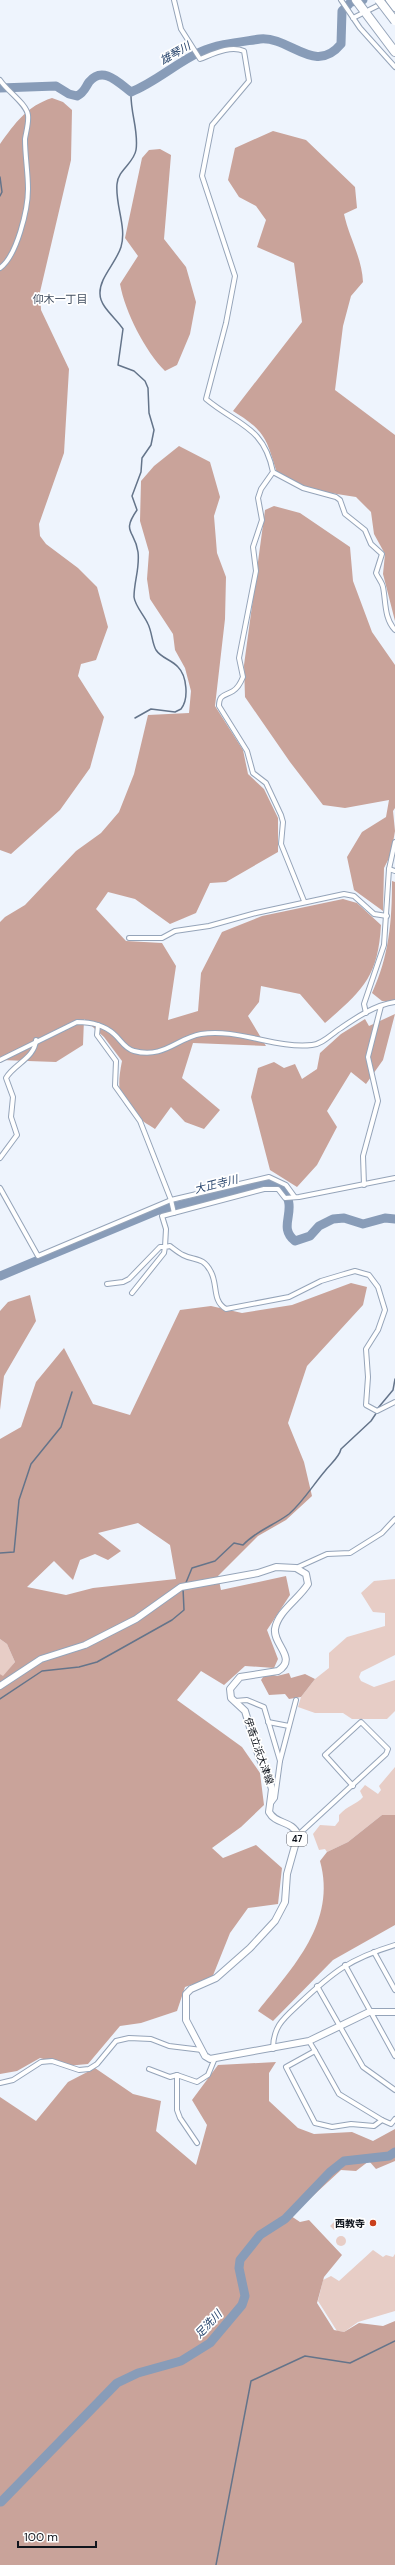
<svg xmlns="http://www.w3.org/2000/svg" width="395" height="2565" viewBox="0 0 395 2565" font-family="'DM Sans','Noto Sans JP',sans-serif">
	<style>
		.green { fill: #e7cdc6 }
		.forest { fill: #c9a39a; fill-rule: evenodd }
		.lines { fill: none; stroke-linecap: round; stroke-linejoin: round }
		.stream { stroke: #64748a; stroke-width: 1.5 }
		.river { stroke: #889cb8; stroke-width: 9 }
		.minor-casing { stroke: #95a4b9; stroke-width: 6 }
		.primary-casing { stroke: #95a4b9; stroke-width: 8 }
		.motorway-casing { stroke: #95a4b9; stroke-width: 10 }
		.minor { stroke: #fff; stroke-width: 4 }
		.primary { stroke: #fff; stroke-width: 6 }
		.motorway { stroke: #fff; stroke-width: 8 }
		.motorway-bridge-casing { stroke: #95a4b9; stroke-width: 10; stroke-linecap: butt }
		.motorway-bridge { stroke: #fff; stroke-width: 8 }
		.poi-dot { fill: #ca401c; stroke: #fff; stroke-width: 1.5 }
		.labels { text-anchor: middle; dominant-baseline: central; stroke-width: 3.5; stroke-linejoin: round; paint-order: stroke }
		.shield { fill: #fff; stroke: #585b61; stroke-width: 1 }
		.shield-label { font-size: 9px; font-weight: bold; fill: #10151d }
		.street-label { font-size: 10px; fill: #10151d; stroke: #fff }
		.poi-label { font-size: 10px; font-weight: bold; fill: #10151d; stroke: #fff; text-anchor: end }
		.water-label { font-size: 11px; font-style: italic; fill: #27446c; stroke: #fff }
		.neighbourhood-label { font-size: 11px; fill: #424f61; stroke: #fff }
	</style>
	<rect width="100%" height="100%" fill="#eef4fd"/>
	<!-- green -->
	<g class="green">
		<path d="M395,1579V1655L361,1672L359,1677L361,1681L374,1687L395,1680V1711L387,1719H352L343,1713H315L298,1707L301,1697L315,1679L329,1668V1653L347,1637L385,1626V1613L373,1612L361,1593L374,1581Z"/>
		<path d="M0,1639L7,1644L15,1662L3,1677L0,1674Z"/>
		<path d="M395,1767V1815H382L348,1842L327,1852L325,1849L319,1850L313,1834L320,1825L335,1826L339,1821V1815C348,1805 356,1805 363,1797L360,1791L365,1785L378,1794L381,1790L379,1786Z"/>
		<path d="M339,2217L343,2221L334,2230L330,2226Z"/>
		<circle cx="341" cy="2241" r="5"/>
		<path d="M373,2250L383,2257L386,2255L393,2257L395,2254V2311L358,2322L344,2332L337,2331L318,2301L323,2280L331,2276L339,2281Z"/>
	</g>
	<!-- forest -->
	<g class="forest">
		<path d="M52,98L63,102L72,110L71,160L40,292L41,310L69,369L64,453L39,524L40,536L46,544L78,568L97,587L108,627L96,660L81,664L78,676L104,717L90,768L60,810L11,854L0,850V144C15,123 27,106 52,98Z"/>
		<path d="M273,131L306,140L355,187L357,208L344,214C349,237 362,258 363,282L351,296L343,326L335,390L395,435V621L383,574L385,554L374,534L371,512L356,497L305,489L277,473C266,437 265,431 233,411L302,322L294,263L257,247L266,220L256,206L239,197L228,180L235,148Z"/>
		<path d="M160,149L171,155L164,239L186,267L196,302L190,334L177,365L165,371C145,351 125,312 120,284L138,256L125,238L142,158L149,150Z"/>
		<path d="M179,446L210,462L220,497L214,516L217,553L226,577L225,619L215,706L243,750L248,774L264,789L278,818V852L226,882L210,883L196,913L170,924L135,899L108,892L96,909L126,941L162,943L176,966L168,1020L198,1011L201,973L222,932L262,916L343,899L357,903L381,925C378,977 363,990 325,1023L300,994L261,986L259,1002L248,1016L266,1046L193,1043L182,1078L220,1110L204,1129L185,1122L171,1107L155,1129C123,1109 114,1100 122,1061L104,1037L84,1019L83,1045L56,1062L0,1060V922L5,917L25,905L76,851L101,833L119,812L134,774L148,715L189,713L191,691L185,668L175,650L173,634L150,599L147,579L149,552L140,521L141,481L154,466Z"/>
		<path d="M274,506L300,513L350,547L353,581L372,632L395,665V808L393,811L395,831L391,854L384,868L383,911L354,890L347,857L362,832L386,817L389,800L345,808L323,805L290,762L245,697L244,665L265,510Z"/>
		<path d="M392,881L395,882V1002L382,1001L372,993C389,956 392,922 392,881Z"/>
		<path d="M395,1014L383,1060L366,1084L351,1072L327,1111L337,1127L317,1165L297,1187L270,1170L251,1097L258,1068L274,1062L284,1068L295,1064L302,1079L317,1069L320,1053L341,1034L365,1019L369,1026Z"/>
		<path d="M351,1283L367,1287L363,1305L307,1366L288,1423L304,1462L312,1496L286,1520L258,1536L218,1576L221,1590L286,1576L290,1595L267,1630L278,1659L274,1668L245,1666L224,1685L201,1671L177,1700L242,1747L260,1773L264,1805L241,1827L212,1848L223,1858L256,1845L282,1868L278,1904L248,1908L230,1933L212,1978L185,1987L177,2011L141,2023L120,2026L88,2064L66,2066L40,2058L17,2071L0,2074V1674L3,1676L15,1662L7,1644L0,1639V1439L21,1427L36,1382L64,1348L93,1404L130,1415L180,1310L211,1306L242,1313L292,1305ZM138,1523L170,1545L176,1579L93,1588L66,1595L27,1587L54,1561L73,1580L80,1560L95,1554L108,1560L121,1551L98,1533Z"/>
		<path d="M30,1295L36,1321L4,1376L0,1410V1311L8,1302Z"/>
		<path d="M266,1673L277,1676L289,1673L291,1678L305,1674L315,1679L301,1697L289,1699L285,1694L269,1695L261,1680Z"/>
		<path d="M382,1815H395V1925L333,1960L273,2021L258,2011C293,1967 337,1922 320,1861L327,1852L348,1842Z"/>
		<path d="M276,2062L269,2073V2101L298,2128L314,2134L352,2132L373,2141L395,2129V2161L376,2169L369,2161L356,2171L341,2170L291,2216L300,2222L309,2220L342,2255L324,2277L317,2303L334,2330L344,2332L359,2323L383,2326L395,2321V2565H0V2097L36,2121L68,2082L95,2068L133,2094L161,2101L156,2131L196,2165L207,2125L192,2100L218,2065Z"/>
	</g>
	<g class="lines">
		<!-- stream -->
		<g class="stream">
			<path d="M131,92C130,112 139,131 136,150C134,163 118,170 117,184C115,205 127,227 121,247C116,263 99,278 100,294C100,307 117,319 123,329L118,365L134,371L145,381L148,388L149,413L154,430L151,445L142,458L141,472L132,496L137,510C121,533 135,530 138,552C140,568 134,581 134,597C135,606 144,615 148,624C152,632 152,643 156,650C161,658 172,660 178,667C187,676 189,699 181,709L175,712L151,709L135,718"/>
			<path d="M0,177L2,192L0,196"/>
			<path d="M378,1408L393,1390L395,1379"/>
			<path d="M0,1553L14,1552L19,1500L31,1464L61,1427L72,1392"/>
			<path d="M185,1585L192,1568L215,1561L234,1543L243,1545C257,1530 273,1526 289,1514C303,1502 313,1485 325,1471C330,1464 339,1458 341,1449L371,1421L377,1412"/>
			<path d="M0,1699L42,1671L79,1667L97,1662L172,1620L184,1610L183,1588"/>
			<path d="M216,2565L251,2381L305,2356L350,2363L395,2341"/>
		</g>
		<!-- river -->
		<g class="river">
			<path d="M0,88L56,86L69,94L77,96C84,93 85,88 89,82C103,65 119,83 131,92C156,82 176,63 200,52C218,44 241,42 260,39C290,36 315,76 341,44L342,11L351,2L363,0"/>
			<path d="M0,1276L156,1211L267,1184L276,1183C305,1208 274,1224 295,1241L310,1236L319,1226L333,1219L344,1218L363,1224L385,1218L395,1219"/>
			<path d="M1,2502L117,2383L138,2373L181,2361L210,2343L242,2305L245,2296L239,2268L240,2260L260,2235L285,2219L330,2172L344,2161L389,2156L395,2152"/>
		</g>
		<!-- minor casing -->
		<g class="minor-casing">
			<g id="minor">
				<path d="M174,0L181,29L200,59C213,54 230,45 244,51L249,81L212,125L202,176L235,276L226,323L206,399C237,425 264,426 273,472L261,489L258,498L262,520L253,547L256,571L239,658L243,677C241,682 238,688 233,691C225,696 219,694 219,706L247,751L253,773L266,783L281,815L283,822L281,844L304,901"/>
				<path d="M341,0L360,28L395,67"/>
				<path d="M369,10L383,3"/>
				<path d="M353,18L361,14"/>
				<path d="M0,80C7,91 26,103 28,115C29,123 26,132 25,139C25,156 28,172 28,189C28,209 17,256 0,268"/>
				<path d="M273,472L303,488L336,497L340,500L345,514L365,530L371,544L382,554L376,573C378,578 382,582 383,587C386,602 384,618 395,630"/>
				<path d="M389,869L395,871"/>
				<path d="M129,938H162L175,931L209,926L256,913L344,894L354,896L374,914L387,916"/>
				<path d="M366,1013L364,1004L384,945L389,869L395,842"/>
				<path d="M98,1025L97,1035L116,1061L115,1086L140,1121L171,1200L174,1213"/>
				<path d="M0,1060L77,1022C90,1022 104,1025 114,1034C121,1040 125,1049 134,1051C164,1059 177,1038 201,1034C238,1028 275,1049 312,1045C323,1044 331,1034 341,1028C357,1017 375,1005 395,1002"/>
				<path d="M0,1158L17,1135L11,1117L13,1097L6,1078C14,1064 35,1058 36,1040"/>
				<path d="M364,1185L363,1156L378,1101L368,1057L381,1006"/>
				<path d="M0,1188L38,1256L171,1200L269,1177L286,1185L294,1196"/>
				<path d="M107,1284L123,1282L129,1279L160,1247H165L166,1229L162,1216L264,1189H278L285,1198L299,1197L395,1178"/>
				<path d="M132,1293L164,1253L165,1247L170,1246C174,1249 179,1253 183,1255C194,1261 203,1256 211,1272C218,1285 212,1301 226,1309L289,1297L321,1281L341,1275L355,1271L369,1275L378,1287L385,1310L378,1330L366,1349L368,1377L366,1405L377,1411L395,1402"/>
				<path d="M296,1568L327,1554L350,1553L382,1533L395,1519"/>
				<path d="M235,1701L247,1700L264,1707L280,1761"/>
				<path d="M268,1722L289,1726"/>
				<path d="M272,1802L275,1798L280,1761L296,1700"/>
				<path d="M298,1835L386,1754L388,1749L361,1722L325,1755L353,1786"/>
				<path d="M374,1952L395,1990"/>
				<path d="M345,1965L395,2056"/>
				<path d="M317,1986L363,2067L395,2090"/>
				<path d="M309,2041L315,2051L286,2067L315,2123L332,2127L351,2124L374,2126L382,2120L391,2124L395,2119"/>
				<path d="M273,2049C273,2026 284,2018 299,2004C333,1972 349,1959 395,1945"/>
				<path d="M315,2051L339,2094L382,2120"/>
				<path d="M149,2069L170,2077L177,2075L197,2082L208,2075L215,2058"/>
				<path d="M177,2075V2110L180,2118L197,2143"/>
				<path d="M0,2083L13,2080L41,2062L52,2061L79,2070L89,2069L97,2064L116,2041L129,2038L151,2039L169,2046L202,2050"/>
			</g>
		</g>
		<!-- primary casing -->
		<g class="primary-casing">
			<path id="primary" d="M0,1686L41,1659L85,1645L136,1619L181,1587L258,1573L276,1567L296,1568L306,1574L308,1584C299,1599 278,1611 275,1629C273,1645 298,1658 278,1671L240,1677L230,1689L231,1698L245,1711L259,1757L268,1776L272,1789L269,1812C276,1825 292,1820 298,1835L287,1874L285,1902L275,1921L250,1948L216,1978L191,1989L186,1994V2020L205,2056L210,2059L309,2041L369,2012H395"/>
		</g>
		<!-- motorway casing -->
		<g class="motorway-casing">
			<g id="motorway">
				<path d="M356,0L395,52"/>
				<path d="M390,0L395,7"/>
			</g>
		</g>
		<!-- minor -->
		<use href="#minor" class="minor"/>
		<!-- primary -->
		<use href="#primary" class="primary"/>
		<!-- motorway -->
		<use href="#motorway" class="motorway"/>
		<!-- motorway-bridge casing -->
		<g class="motorway-bridge-casing">
			<path id="motorway-bridge" d="M379,0L395,21"/>
		</g>
		<!-- motorway-bridge -->
		<use href="#motorway-bridge" class="motorway-bridge"/>
	</g>
	<!-- markers -->
	<circle class="poi-dot" cx="373" cy="2223" r="4"/>
	<g class="labels">
		<!-- shield labels -->
		<rect class="shield" x="287" y="1832" width="20" height="14" rx="3"/>
		<g class="shield-label">
			<text x="297" y="1839">47</text>
		</g>
		<!-- street labels -->
		<g class="street-label">
			<text transform="translate(259 1751) rotate(71)">伊香立浜大津線</text>
		</g>
		<!-- poi labels -->
		<g class="poi-label">
			<text x="365" y="2223">西教寺</text>
		</g>
		<!-- water labels -->
		<g class="water-label">
			<text transform="translate(175 53) rotate(-30)">雄琴川</text>
			<text transform="translate(216 1184) rotate(-14)">大正寺川</text>
			<text transform="translate(208 2324) rotate(-46)">足洗川</text>
		</g>
		<!-- neighbourhood labels -->
		<g class="neighbourhood-label">
			<text x="60" y="299">仰木一丁目</text>
		</g>
	</g>
	<!-- scale -->
	<path d="M18 2541v6h78v-6" fill="none" stroke="#10151d" stroke-width="2"/>
	<text x="24" y="2541" font-size="12" fill="#10151d" stroke="#ffffff" stroke-width="3" paint-order="stroke">100 m</text>
</svg>
